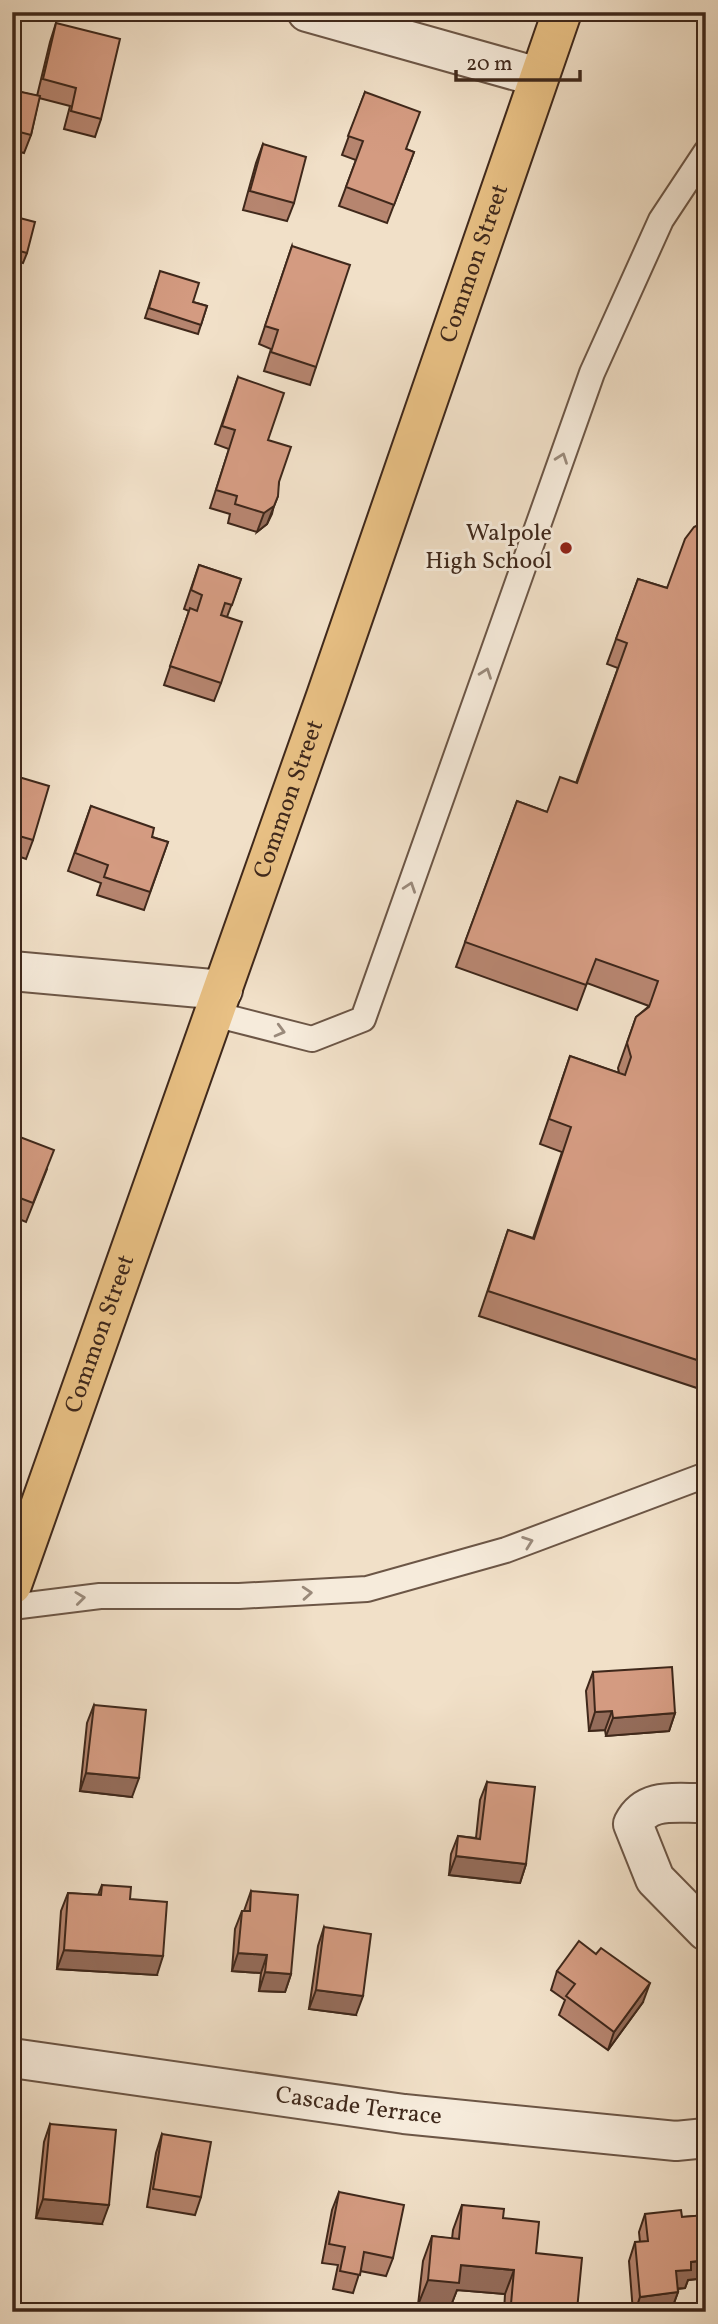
<svg xmlns="http://www.w3.org/2000/svg" width="718" height="2324" viewBox="0 0 718 2324" font-family="Vollkorn,serif">
	<style>
		.lines { fill: none; stroke-linecap: round; stroke-linejoin: round }
		.lane-casing { stroke: #6c5646; stroke-width: 28 }
		.street-casing { stroke: #6c5646; stroke-width: 42 }
		.primary-casing { stroke: #3f281b; stroke-width: 42 }
		.lane { stroke: #f6ebdb; stroke-width: 24 }
		.street { stroke: #f6ebdb; stroke-width: 38 }
		.primary { stroke: #e8c084; stroke-width: 38 }
		.wall { fill: #b6856f; stroke: #3f281b; stroke-width: 2 }
		.shaded-wall { fill: #946c5a; stroke: #3f281b; stroke-width: 2 }
		.building { fill: #d49b81; stroke: #3f281b; stroke-width: 2 }
		.oneway { stroke: #9a8a7b }
		.poi-dot { fill: #8f2418; stroke: #f6ebdb; stroke-width: 2.5 }
		.labels { text-anchor: middle; dominant-baseline: central; stroke-width: 6; stroke-linejoin: round; paint-order: stroke }
		.street-label { font-size: 24px; fill: #3f281b; stroke: #f6ebdb }
		.poi-label { font-size: 24px; fill: #3f281b; stroke: #f6ebdb; text-anchor: end }
	</style>
	<rect width="100%" height="100%" fill="#f1e0c8"/>
	<filter id="stains"><feTurbulence type="fractalNoise" baseFrequency=".00286" numOctaves="4"/><feColorMatrix values="0 0 0 0 .2 0 0 0 0 .09 0 0 0 0 .02 0 0 0 .5 -.17"/></filter>
	<radialGradient id="worn" r=".72"><stop offset=".6" stop-color="#630" stop-opacity="0"/><stop offset="1" stop-color="#630" stop-opacity=".3"/></radialGradient>
	<g class="lines">
		<!-- lane casing -->
		<g class="lane-casing">
			<g id="lane">
				<path d="M214,1014L312,1039L363,1019L592,373L661,220L706,152"/>
				<path d="M12,1607L100,1596H239L367,1589L506,1550L706,1475"/>
			</g>
		</g>
		<!-- street casing -->
		<g class="street-casing">
			<g id="street">
				<path d="M307,12L538,77"/>
				<path d="M12,971L223,990"/>
				<path d="M706,1803C678,1804 647,1796 633,1824L655,1879L706,1931"/>
				<path id="s1" d="M12,2058L404,2114L676,2141L706,2138"/>
			</g>
		</g>
		<!-- primary casing -->
		<g class="primary-casing">
			<g id="primary">
				<path id="s2" d="M12,1585L326,696L562,12"/>
			</g>
		</g>
		<!-- lane -->
		<use href="#lane" class="lane"/>
		<!-- street -->
		<use href="#street" class="street"/>
		<!-- primary -->
		<use href="#primary" class="primary"/>
	</g>
	<!-- wall -->
	<g class="wall">
		<path d="M56,23L101,119L95,137L64,129L70,106L39,98L31,135L24,153L12,150V90L37,96L50,42Z"/>
		<path d="M365,92L406,149L414,152L387,223L339,206L356,160L342,155Z"/>
		<path d="M263,144L294,203L287,221L243,210L256,163Z"/>
		<path d="M12,216L27,253L23,263L12,260Z"/>
		<path d="M292,246L316,367L310,385L264,371L271,349L259,344Z"/>
		<path d="M157,281L193,302L207,306L198,334L145,318Z"/>
		<path d="M238,377L268,440L279,482L272,514L267,524L257,532L228,523L230,514L210,508L229,449L215,444Z"/>
		<path d="M706,521V1391L479,1316L508,1230L533,1238L562,1152L540,1144L570,1056L619,1073L618,1068L636,1017L648,1007L649,1006L587,983L577,1010L456,967L517,801L547,812L576,783L618,668L607,664L638,579L667,588Z"/>
		<path d="M199,565L241,579L227,617L221,683L214,701L164,685L189,611L184,609Z"/>
		<path d="M12,775L33,840L26,859L12,854Z"/>
		<path d="M91,806L152,837L168,842L144,910L97,895L101,883L68,871Z"/>
		<path d="M12,1134L47,1169L26,1222L12,1216Z"/>
		<path d="M593,1672L675,1713L669,1731L606,1736L605,1730L589,1731L586,1691Z"/>
		<path d="M94,1705L132,1797L80,1791L87,1723Z"/>
		<path d="M487,1782L526,1864L520,1883L449,1875L451,1854L458,1836L476,1838L480,1800Z"/>
		<path d="M102,1885L130,1899L157,1975L57,1969L61,1911L68,1893L98,1895Z"/>
		<path d="M251,1891L291,1974L285,1992L259,1991L261,1973L232,1971L235,1929L242,1911H244Z"/>
		<path d="M324,1927L356,2015L309,2009L318,1946Z"/>
		<path d="M596,1954L643,2002L608,2050L559,2015L565,2000L551,1990L557,1971Z"/>
		<path d="M50,2124L102,2224L36,2218L44,2142Z"/>
		<path d="M162,2134L201,2197L195,2215L147,2207L156,2153Z"/>
		<path d="M339,2192L393,2258L386,2276L360,2271L353,2293L333,2289L338,2265L322,2263L332,2210Z"/>
		<path d="M462,2205L503,2218L536,2253L577,2310L576,2312H504L505,2294L457,2290L450,2308L418,2305L423,2261L432,2236L452,2239L453,2230Z"/>
		<path d="M645,2214L682,2217L706,2215V2278L688,2280L685,2288L678,2289V2292L671,2311L633,2312L629,2261L635,2242H640L639,2232Z"/>
	</g>
	<!-- shaded-wall -->
	<g class="shaded-wall">
		<path d="M278,496L267,524L257,532L264,513Z"/>
		<path d="M612,1711L605,1730L589,1731L595,1712Z"/>
		<path d="M675,1713L669,1731L606,1736L613,1718Z"/>
		<path d="M86,1773L139,1778L132,1797L80,1791Z"/>
		<path d="M456,1856L526,1864L520,1883L449,1875Z"/>
		<path d="M64,1950L163,1956L157,1975L57,1969Z"/>
		<path d="M238,1953L267,1955L261,1973L232,1971Z"/>
		<path d="M265,1972L291,1974L285,1992L259,1991Z"/>
		<path d="M650,1983L643,2002L608,2050L614,2032Z"/>
		<path d="M316,1990L363,1996L356,2015L309,2009Z"/>
		<path d="M43,2199L109,2205L102,2224L36,2218Z"/>
		<path d="M706,2260V2278L688,2280L685,2288L669,2289L676,2271L691,2262Z"/>
		<path d="M461,2265L514,2270L505,2294L457,2290L450,2308L418,2305L428,2280Z"/>
		<path d="M678,2292L671,2311L635,2312L640,2297Z"/>
		<path d="M511,2304L577,2310L576,2312H508Z"/>
	</g>
	<!-- building -->
	<g class="building">
		<path d="M56,23L120,39L101,119L71,111L76,88L43,79Z"/>
		<path d="M12,90L40,96L31,135L12,130Z"/>
		<path d="M365,92L420,112L406,149L414,152L394,205L346,187L363,141L348,136Z"/>
		<path d="M263,144L306,157L294,203L250,191Z"/>
		<path d="M12,216L35,222L27,253L12,249Z"/>
		<path d="M292,246L350,265L316,367L271,352L278,330L265,326Z"/>
		<path d="M160,271L199,283L193,302L207,306L201,325L149,308Z"/>
		<path d="M238,377L284,393L268,440L291,447L279,482L278,496L274,506L264,513L235,504L237,496L216,490L235,430L222,426Z"/>
		<path d="M706,521V1363L488,1291L508,1230L534,1239L571,1127L549,1119L570,1056L625,1075L631,1057L627,1043L636,1017L649,1007L658,981L596,959L586,985L465,942L517,801L547,812L560,777L577,783L627,643L616,639L638,579L667,588L685,539L694,527Z"/>
		<path d="M199,565L241,579L232,605L225,603L221,615L242,622L221,683L170,666L190,608L197,611L202,595L191,590Z"/>
		<path d="M12,775L49,786L33,840L12,834Z"/>
		<path d="M91,806L154,828L152,837L168,842L150,892L104,877L108,865L75,853Z"/>
		<path d="M12,1134L54,1150L33,1203L12,1195Z"/>
		<path d="M672,1667L675,1713L613,1718L612,1711L595,1712L593,1672Z"/>
		<path d="M94,1705L146,1710L139,1778L86,1773Z"/>
		<path d="M487,1782L535,1787L526,1864L456,1856L458,1836L480,1839Z"/>
		<path d="M102,1885L131,1887L130,1899L167,1902L163,1956L64,1950L68,1893L101,1895Z"/>
		<path d="M251,1891L298,1895L291,1974L265,1972L267,1955L238,1953L242,1911H250Z"/>
		<path d="M324,1927L371,1934L363,1996L316,1990Z"/>
		<path d="M579,1941L596,1954L601,1948L650,1983L614,2032L566,1996L575,1984L557,1971Z"/>
		<path d="M50,2124L116,2130L109,2205L43,2199Z"/>
		<path d="M162,2134L211,2142L201,2197L153,2189Z"/>
		<path d="M339,2192L404,2205L393,2258L364,2252L360,2275L340,2271L345,2247L329,2244Z"/>
		<path d="M462,2205L504,2209L503,2218L539,2222L536,2253L582,2258L577,2310L511,2304L514,2270L461,2265L459,2283L428,2280L432,2236L459,2239Z"/>
		<path d="M681,2210L682,2217L706,2215V2260L691,2262V2270L676,2271L678,2292L640,2297L635,2242L648,2241L645,2214Z"/>
		<path d="M415,2309L431,2312H415Z"/>
	</g>
	<!-- one-way arrows -->
	<defs><path id="oneway-chevron" d="M-2-3.5L2.5 0L-2 3.5" fill="none" stroke-width="1.6" stroke-linecap="round" stroke-linejoin="round" transform="scale(1.75)"/></defs>
	<g class="oneway">
		<use href="#oneway-chevron" transform="translate(562 458) rotate(-70)"/>
		<use href="#oneway-chevron" transform="translate(486 673) rotate(-70)"/>
		<use href="#oneway-chevron" transform="translate(410 887) rotate(-71)"/>
		<use href="#oneway-chevron" transform="translate(280 1031) rotate(15)"/>
		<use href="#oneway-chevron" transform="translate(528 1542) rotate(-20)"/>
		<use href="#oneway-chevron" transform="translate(307 1593) rotate(-4)"/>
		<use href="#oneway-chevron" transform="translate(80 1598) rotate(-7)"/>
	</g>
	<!-- markers -->
	<circle class="poi-dot" cx="566" cy="548" r="7"/>
	<g class="labels">
		<!-- street labels -->
		<g class="street-label">
			<text stroke="none"><textPath href="#s2" startOffset="1400">Common Street</textPath></text>
			<text stroke="none"><textPath href="#s2" startOffset="833">Common Street</textPath></text>
			<text stroke="none"><textPath href="#s2" startOffset="266">Common Street</textPath></text>
			<text stroke="none"><textPath href="#s1" startOffset="350">Cascade Terrace</textPath></text>
		</g>
		<!-- poi labels -->
		<g class="poi-label">
			<text x="552" y="534">Walpole<tspan x="552" dy="28">High School</tspan></text>
		</g>
	</g>
	<!-- margin -->
	<rect width="718" height="2324" fill="none" stroke="#f1e0c8" stroke-width="42"/>
	<rect x="14" y="14" width="690" height="2296" fill="none" stroke="#3f281b" stroke-width="3.5"/>
	<rect x="21" y="21" width="676" height="2282" fill="none" stroke="#3f281b" stroke-width="2"/>
	<!-- scale -->
	<path d="M456 70v10h124v-10" fill="none" stroke="#3f281b" stroke-width="3.5"/>
	<text x="466" y="70" font-size="21" fill="#3f281b" stroke="#f6ebdb" stroke-width="5" paint-order="stroke">20 m</text>
	<rect width="100%" height="100%" filter="url(#stains)"/>
	<rect width="100%" height="100%" fill="url(#worn)"/>
</svg>
